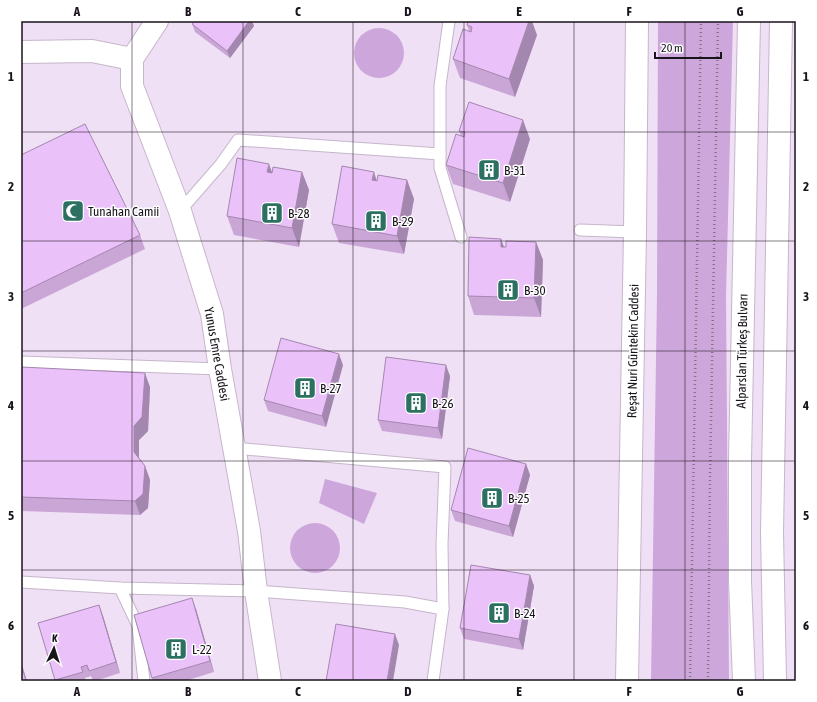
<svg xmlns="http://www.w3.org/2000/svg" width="817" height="702" viewBox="0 0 817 702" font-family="'Asap Condensed',sans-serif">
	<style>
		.green { fill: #cda6db }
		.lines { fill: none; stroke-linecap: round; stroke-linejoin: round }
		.lane-casing { stroke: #c6b6cb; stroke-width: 13 }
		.street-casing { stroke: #c6b6cb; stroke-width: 24 }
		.secondary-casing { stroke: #c6b6cb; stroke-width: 24 }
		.primary-casing { stroke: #c6b6cb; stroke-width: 24 }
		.path { stroke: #807684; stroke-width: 2.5; stroke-dasharray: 1 3; stroke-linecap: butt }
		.lane { stroke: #fff; stroke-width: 11 }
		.street { stroke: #fff; stroke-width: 22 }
		.secondary { stroke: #fff; stroke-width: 22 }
		.primary { stroke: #fff; stroke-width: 22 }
		.wall { fill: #caa6d7 }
		.shaded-wall { fill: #a487af }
		.building { fill: #ebc1fa; stroke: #a487af }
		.grid { fill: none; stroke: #19131b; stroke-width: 1; stroke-opacity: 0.55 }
		.labels { text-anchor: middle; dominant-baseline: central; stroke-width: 3; stroke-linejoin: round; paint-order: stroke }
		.poi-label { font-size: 13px; fill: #19131b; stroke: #fff; text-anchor: start }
		.street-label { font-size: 13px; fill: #19131b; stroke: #fff }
		.neatline { fill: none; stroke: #19131b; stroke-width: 1.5 }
		.grid-label { font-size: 13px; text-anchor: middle; font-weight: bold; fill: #19131b }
	</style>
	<rect width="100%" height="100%" fill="#f0e0f6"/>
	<!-- green -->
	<g class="green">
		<path d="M658,21H733L726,296L729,681H651L657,294Z"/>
		<circle cx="379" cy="53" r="25"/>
		<path d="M325,479L377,493L364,524L319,503Z"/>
		<circle cx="315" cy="548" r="25"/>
	</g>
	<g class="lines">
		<!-- lane casing -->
		<g class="lane-casing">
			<g id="lane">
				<path d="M449,21L440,86V168L461,237"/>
				<path d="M180,211L221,164L238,140L440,154"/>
				<path d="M580,230L635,232"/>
				<path d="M21,362L220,369"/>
				<path d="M234,448L445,467L442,544L443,609"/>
				<path d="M21,582L120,588L256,591L405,602L443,609L433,681"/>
				<path d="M120,588L138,626L144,681"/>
			</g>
		</g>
		<!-- street casing -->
		<g class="street-casing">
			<path id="street" d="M21,52L92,51L132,59"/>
		</g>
		<!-- secondary casing -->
		<g class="secondary-casing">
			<g id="secondary">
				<path d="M157,21L132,59V86L180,211L212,314L220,369L249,531L256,591L270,681"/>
				<path d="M627,681L635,232L637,21"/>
			</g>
		</g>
		<!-- primary casing -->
		<g class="primary-casing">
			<g id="primary">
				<path d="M744,681L740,581V460L749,21"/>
				<path d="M775,681L772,533L781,21"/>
			</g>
		</g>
		<!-- path -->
		<g class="path">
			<path d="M690,681L701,21"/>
			<path d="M708,681L710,478L718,21"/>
		</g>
		<!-- lane -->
		<use href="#lane" class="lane"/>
		<!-- street -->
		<use href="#street" class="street"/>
		<!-- secondary -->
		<use href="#secondary" class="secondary"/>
		<!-- primary -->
		<use href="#primary" class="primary"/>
	</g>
	<!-- wall -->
	<g class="wall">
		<path d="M195,21H252L254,26L230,58L195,32L192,24Z"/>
		<path d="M467,25L537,35L515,97L460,78L453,59L469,31Z"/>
		<path d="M459,131L530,139L510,202L453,184L446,165L461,136Z"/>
		<path d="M21,155L140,235L145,249L21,309Z"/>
		<path d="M272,172H302L309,190L299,247L234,235L227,216Z"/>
		<path d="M407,180L414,199L404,254L339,243L332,224L377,181Z"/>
		<path d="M536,242L543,260L541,317L474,315L468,296L504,247Z"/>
		<path d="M343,365L326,427L268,411L264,400Z"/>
		<path d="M21,367L150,387L148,431L139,440V458L145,466L150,480L148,508L140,515L21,511Z"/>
		<path d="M450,376L442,439L382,431L378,420Z"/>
		<path d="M526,464L530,475L513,537L455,521L451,510Z"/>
		<path d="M530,575L534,586L523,650L464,639L460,628Z"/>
		<path d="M99,605L103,616L120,673L95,681H93L91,676L85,678L86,681H56L38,623Z"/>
		<path d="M196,609L214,672L185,681H153L134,615Z"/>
	</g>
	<!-- shaded-wall -->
	<g class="shaded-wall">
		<path d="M249,21H252L254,26L230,58L227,51Z"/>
		<path d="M529,21H532L537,35L515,97L509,79Z"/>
		<path d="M523,120L530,139L510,202L503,183Z"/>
		<path d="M269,164L276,183L267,172Z"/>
		<path d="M302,172L309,190L299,247L292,228Z"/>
		<path d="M374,172L380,191L372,180Z"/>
		<path d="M407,180L414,199L404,254L397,236Z"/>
		<path d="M501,239L508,257L501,247Z"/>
		<path d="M536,242L543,260L541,317L534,298Z"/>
		<path d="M339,354L343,365L326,427L322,416Z"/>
		<path d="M446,365L450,376L442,439L438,428Z"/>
		<path d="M145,373L150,387L148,431L139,440V466L134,452V426Z"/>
		<path d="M526,464L530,475L513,537L509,526Z"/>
		<path d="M145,466L150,480L148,508L140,515L135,501Z"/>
		<path d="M530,575L534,586L523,650L519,639Z"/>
		<path d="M192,598L196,609L214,672L210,661Z"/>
		<path d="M99,605L103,616L120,673L116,662Z"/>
		<path d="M395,634L399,645L393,681H387Z"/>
		<path d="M21,662L27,681H26L21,664Z"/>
	</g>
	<!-- building -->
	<g class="building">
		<path d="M195,21H249L227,51L192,24Z"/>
		<path d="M468,21H529L509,79L453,59L463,29L471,32L472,27L467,25Z"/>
		<path d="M469,102L523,120L503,183L446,165L456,134L464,137L465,132L459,131Z"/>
		<path d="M85,124L140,235L21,293V155Z"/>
		<path d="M237,158L269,164L267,172L272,173L273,167L302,172L292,228L227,216Z"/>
		<path d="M342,166L374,172L372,180L377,181L378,175L407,180L397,236L332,224Z"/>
		<path d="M469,237L501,239V247H506V241L536,242L534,298L468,296Z"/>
		<path d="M281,338L339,354L322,416L264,400Z"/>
		<path d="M386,357L446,365L438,428L378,420Z"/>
		<path d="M21,367L145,373L142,417L134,426V452L145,466L143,494L135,501L21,497Z"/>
		<path d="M468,448L526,464L509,526L451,510Z"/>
		<path d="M471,565L530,575L519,639L460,628Z"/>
		<path d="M192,598L210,661L152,678L134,615Z"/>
		<path d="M99,605L116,662L89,671L87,665L81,667L83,672L55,680L38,623Z"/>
		<path d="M336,624L395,634L387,681H326Z"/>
		<path d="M21,664L26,681H21Z"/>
	</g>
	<!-- grid -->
	<path class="grid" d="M132,21V681M243,21V681M353,21V681M464,21V681M574,21V681M685,21V681M21,132H796M21,241H796M21,351H796M21,461H796M21,570H796"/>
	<!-- icons -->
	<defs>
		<g id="building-square" transform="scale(1.15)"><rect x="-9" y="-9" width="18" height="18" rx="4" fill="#2c7062" stroke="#fff"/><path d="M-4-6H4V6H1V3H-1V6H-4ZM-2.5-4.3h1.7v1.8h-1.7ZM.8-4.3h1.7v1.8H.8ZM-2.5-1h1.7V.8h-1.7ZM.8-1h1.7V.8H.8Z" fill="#fff"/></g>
		<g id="mosque-square" transform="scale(1.15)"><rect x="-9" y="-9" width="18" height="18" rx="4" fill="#2c7062" stroke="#fff"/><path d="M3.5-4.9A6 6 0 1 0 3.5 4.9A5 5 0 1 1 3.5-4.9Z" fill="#fff"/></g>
	</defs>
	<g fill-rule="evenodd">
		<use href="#building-square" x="489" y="170"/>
		<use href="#mosque-square" x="73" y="211"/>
		<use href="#building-square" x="272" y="213"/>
		<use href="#building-square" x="376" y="221"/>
		<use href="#building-square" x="508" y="290"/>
		<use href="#building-square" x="305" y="388"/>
		<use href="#building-square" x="416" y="403"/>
		<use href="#building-square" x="492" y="498"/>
		<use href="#building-square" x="499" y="613"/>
		<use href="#building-square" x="176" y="649"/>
	</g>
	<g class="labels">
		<!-- poi labels -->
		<g class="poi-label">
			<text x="504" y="170">B-31</text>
			<text x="88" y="211">Tunahan Camii</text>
			<text x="288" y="213">B-28</text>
			<text x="392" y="221">B-29</text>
			<text x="524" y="290">B-30</text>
			<text x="320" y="388">B-27</text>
			<text x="432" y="403">B-26</text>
			<text x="508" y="498">B-25</text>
			<text x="514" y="613">B-24</text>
			<text x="192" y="649">L-22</text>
		</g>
		<!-- street labels -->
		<g class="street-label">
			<text transform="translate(633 351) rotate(-89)">Reşat Nuri Güntekin Caddesi</text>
			<text transform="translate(742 351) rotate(-89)">Alparslan Türkeş Bulvarı</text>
			<text transform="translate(217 354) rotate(80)">Yunus Emre Caddesi</text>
		</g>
	</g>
	<!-- border -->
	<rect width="817" height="702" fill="none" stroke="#ffffff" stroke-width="44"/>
	<!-- north arrow -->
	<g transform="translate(54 648) rotate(4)" stroke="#ffffff" stroke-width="3" paint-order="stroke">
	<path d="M0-3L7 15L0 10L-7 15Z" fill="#19131b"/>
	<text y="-6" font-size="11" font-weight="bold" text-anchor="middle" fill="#19131b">K</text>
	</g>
	<!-- scale -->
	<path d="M655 52v6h66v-6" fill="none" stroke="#19131b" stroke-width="2"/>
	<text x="661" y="52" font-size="12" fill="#19131b" stroke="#ffffff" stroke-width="3" paint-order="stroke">20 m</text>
	<rect x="22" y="22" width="773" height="658" class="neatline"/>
	<g class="grid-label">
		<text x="77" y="16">A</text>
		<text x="188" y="16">B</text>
		<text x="298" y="16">C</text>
		<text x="408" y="16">D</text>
		<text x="519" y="16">E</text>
		<text x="629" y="16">F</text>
		<text x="740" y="16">G</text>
		<text x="11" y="81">1</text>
		<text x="806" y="81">1</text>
		<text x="11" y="191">2</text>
		<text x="806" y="191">2</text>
		<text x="11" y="301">3</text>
		<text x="806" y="301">3</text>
		<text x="11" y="410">4</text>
		<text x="806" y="410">4</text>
		<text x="11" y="520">5</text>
		<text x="806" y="520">5</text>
		<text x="11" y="630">6</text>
		<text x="806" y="630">6</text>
		<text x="77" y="696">A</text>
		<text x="188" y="696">B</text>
		<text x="298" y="696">C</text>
		<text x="408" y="696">D</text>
		<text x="519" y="696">E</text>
		<text x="629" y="696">F</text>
		<text x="740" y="696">G</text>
	</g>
</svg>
